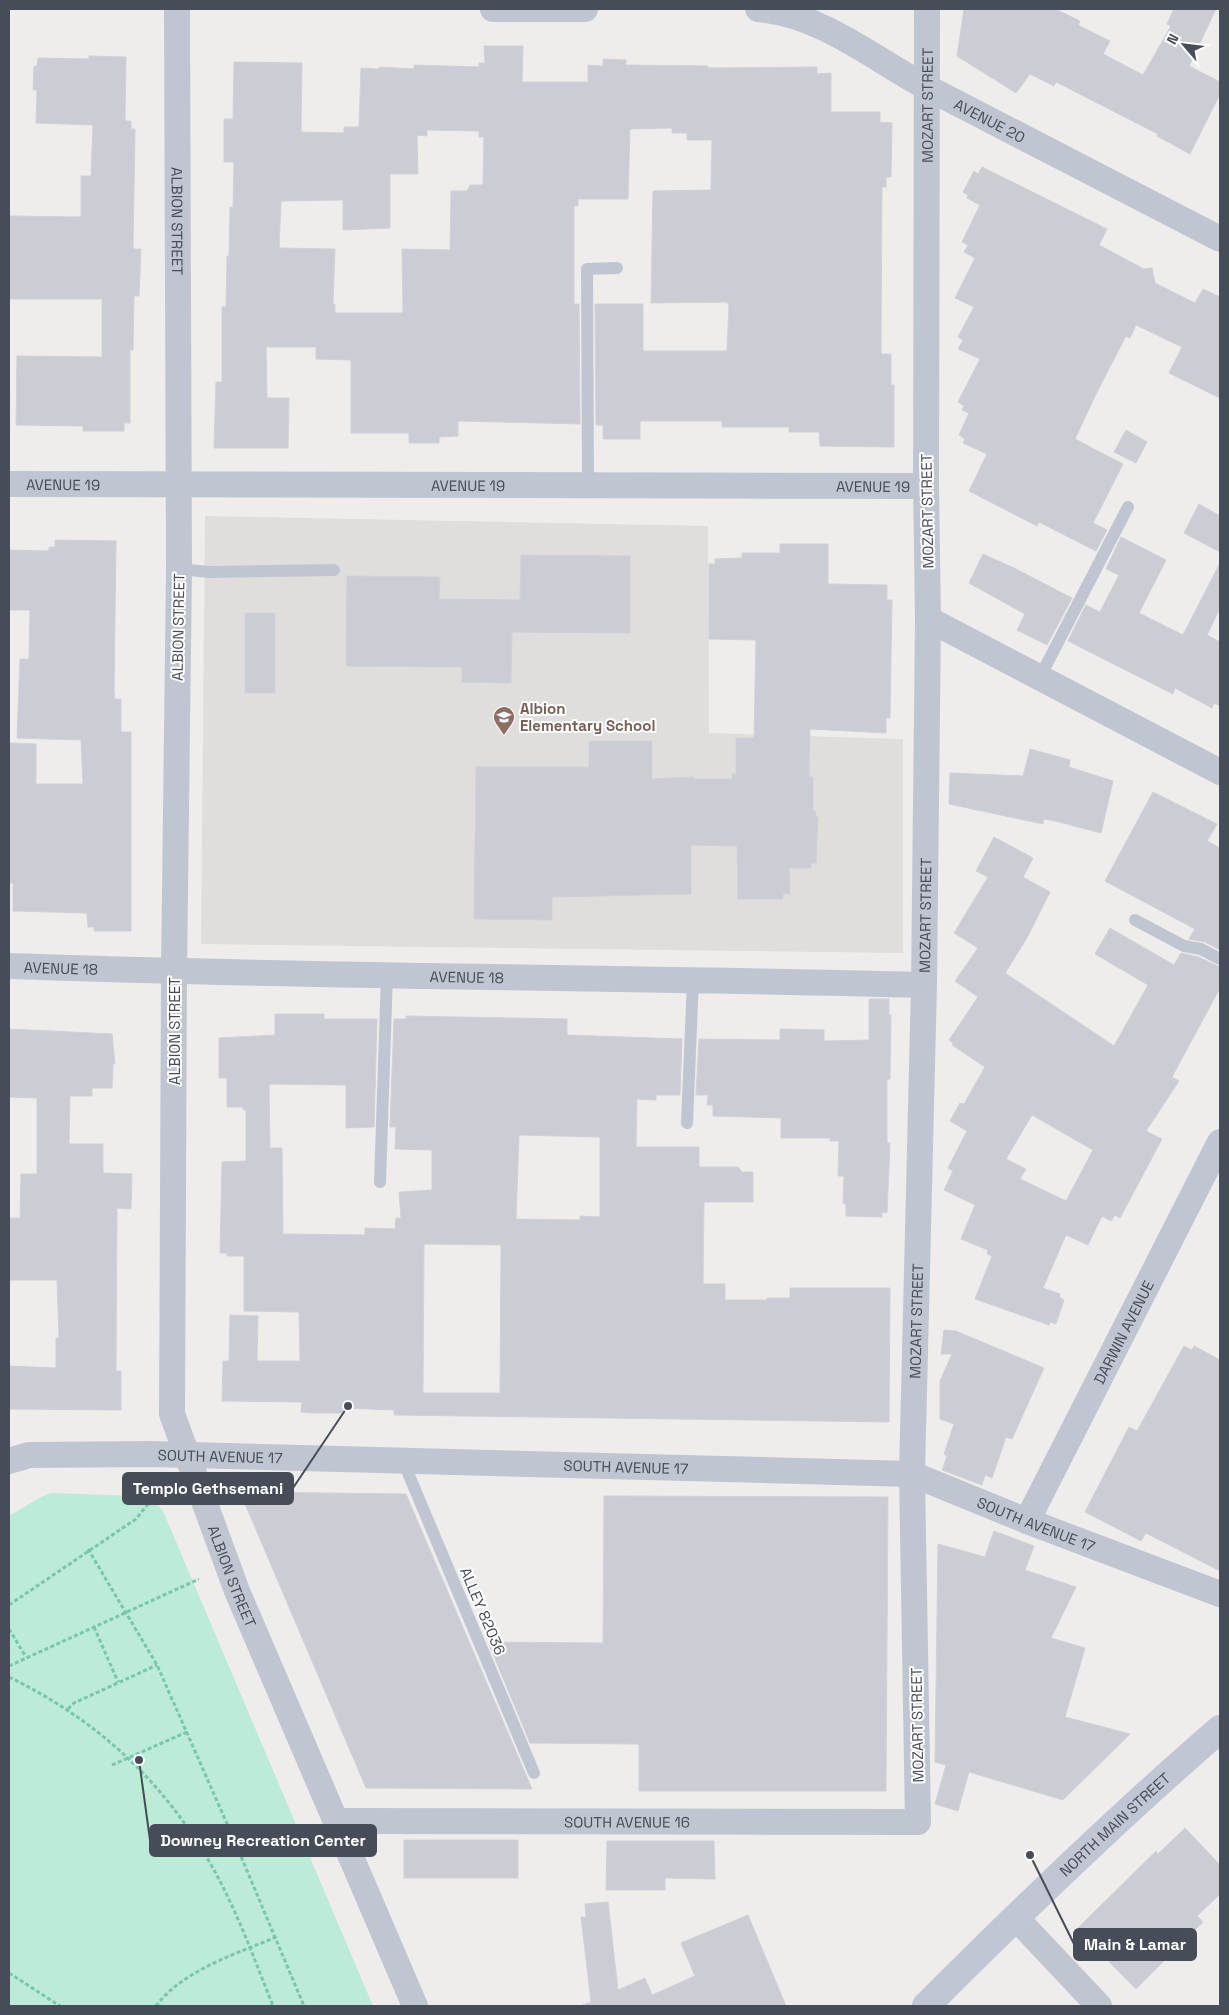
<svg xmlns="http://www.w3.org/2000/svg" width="1229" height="2015" viewBox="0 0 1229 2015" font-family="'Space Grotesk',sans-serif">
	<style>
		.education { fill: #e0dedd }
		.green { fill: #bcebd7 }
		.building { fill: #cccdd4; stroke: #d0d1d8; fill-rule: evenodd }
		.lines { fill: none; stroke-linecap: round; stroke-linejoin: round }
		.path { stroke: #77c6ae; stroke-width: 3; stroke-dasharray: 4 2.5; stroke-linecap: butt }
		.lane { stroke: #c0c6d1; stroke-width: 12 }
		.street { stroke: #c0c6d1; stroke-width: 26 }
		.secondary { stroke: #c0c6d4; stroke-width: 28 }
		.labels { text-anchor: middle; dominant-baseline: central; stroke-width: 4; stroke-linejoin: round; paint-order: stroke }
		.street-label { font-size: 15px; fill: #464c58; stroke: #fff }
		.education-label { font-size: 15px; font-weight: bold; fill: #785e54; stroke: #fff; text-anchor: start }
		.leader { fill: none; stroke: #464c58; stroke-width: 2 }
		.callout-dot { fill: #464c58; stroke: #fff; stroke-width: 2 }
		.callout { fill: #464c58; stroke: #464c58; stroke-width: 2 }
		.callout-label { font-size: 16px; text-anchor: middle; font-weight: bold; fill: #fff }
	</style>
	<rect width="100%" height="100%" fill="#efedec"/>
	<!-- education -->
	<path class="education" d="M205,516L708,526L709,733L903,739V953L201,944Z"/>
	<!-- green -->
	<path class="green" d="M51,1493L138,1496L154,1501L163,1511L373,2006H9V1516L39,1498Z"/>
	<!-- building -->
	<g class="building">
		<path d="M964,9H1055L1080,21L1078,25L1110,41L1103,54L1143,75L1171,26L1167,24L1174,9H1216L1189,66L1220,82V94L1190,154L1157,136L1158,134L1056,82L1054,86L1030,74L1016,93L957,56Z"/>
		<path d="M484,46H523L522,82H588V65L603,66V59L626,60V65L708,66V68L817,67V74L831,73V112H880V122L892,123L891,177H886V187H882L881,354H891V385H894V447L820,446L819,432H789V427H722V421H640V439H603V425H596L595,304H643V351H727L729,305L727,302L651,303L653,191L711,190L712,140H687V133H672V128L630,129L628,199H578V206H574V304H579L580,424L458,421V436L439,437V443H409V433H351V360L316,359V347H266L267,398H289L288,448H214L216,382H222V307H226L227,256H229L230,207L233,208L234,162H224V119H233L234,62L302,63L301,132L344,133V127H359L361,68L378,69L380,67L414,69V65L479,67V63H485ZM427,130L479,131V137H484L483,185H470L467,191H451L450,250L402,249L403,313H335V304H333L335,249L279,248L281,201L343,200V230L390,228V174H418L417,135L427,136Z"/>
		<path d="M89,56L126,57L125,121H131V129H135L133,249H141L139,296H134L133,350H130V423H124V431H83V426L16,425L17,356L102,357V299H9V216L81,217V176H91L93,125L36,123L37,90H33L34,66H37L38,58L89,59Z"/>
		<path d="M982,167L1107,229L1099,245L1144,269L1152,268L1155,283L1195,303L1203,289L1220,297V398L1169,373L1182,347L1136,325L1130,338L1126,336L1097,392L1075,439L1123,464L1093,523L1107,530L1096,551L1039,522L1037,526L969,491L987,454L963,443L965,439L959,435L969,413L962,410L964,406L958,402L980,359L958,349L963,340L958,337L974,307L955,298L975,258L964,252L968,245L962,242L980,205L967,198L968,195L963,192L974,171L978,174Z"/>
		<path d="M1126,430L1147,442L1136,463L1114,452Z"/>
		<path d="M1199,504L1220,516V552L1184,533Z"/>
		<path d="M1121,537L1166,560L1139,613L1183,635L1220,563V608L1207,635L1220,642V706L1214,703L1212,708L1175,688L1173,694L1068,641L1086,605L1100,612L1119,575L1106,569Z"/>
		<path d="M55,540L116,541L114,692L115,699H121V732H131V931H94V927H88L87,913L13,911V883H9L10,743L36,744V784H83L81,740L17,738L20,659H29L30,610H9V550L49,551V547H55Z"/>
		<path d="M780,544H828V584L887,585V600H892L890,718H886V733L810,729L809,777H813V811H815L816,817H818L816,863H811V868H789L790,894H783V899H738L737,846L691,845V894L552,897V920L474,919L476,767H589V741H652V779L694,777V779H732V774H736V738H754L756,640L709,639V564H715V559L742,558V553H780Z"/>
		<path d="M983,554L1014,568L1072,598L1047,645L1017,630L1025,614L969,583Z"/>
		<path d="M521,555L630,556V633L512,632L511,683L462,682V667L346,666L347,576L440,577L439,599L520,600Z"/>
		<rect x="245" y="613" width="30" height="80"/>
		<path d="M1030,749L1070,760L1069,767L1113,781L1101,833L1055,821L1044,819L1043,824L949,804L950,773L1023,776Z"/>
		<path d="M1153,792L1217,824L1207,841L1220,848V950L1205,942L1189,939L1195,929L1105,881Z"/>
		<path d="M994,837L1033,858L1023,877L1050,892L1027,938L1007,970L1004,969L1007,971L1005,973L1114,1046L1148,985L1095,954L1110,928L1174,965L1181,953L1198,957L1220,967V988L1172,1077L1179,1081L1146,1131L1162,1139L1120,1218L1115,1215L1111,1221L1102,1216L1088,1245L1066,1235L1043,1288L1060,1294L1059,1297L1064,1300L1056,1324L1050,1322L1049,1325L975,1299L992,1256L987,1254L988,1250L961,1239L975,1205L944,1190L953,1171L948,1168L967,1131L950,1121L960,1103L964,1104L985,1067L952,1045L953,1043L949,1040L978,997L955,981L978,948L954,933L988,877L976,871ZM1032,1115L1093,1150L1066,1201L1020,1179L1026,1169L1006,1159Z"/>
		<path d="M869,999H889V1015H891L890,1079H887V1143H890L887,1213L882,1212V1217L846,1216V1204L843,1203L844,1176H838L839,1141H830V1138H781V1118L713,1116V1105H707L708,1095H696L699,1039L780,1040V1029L824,1030V1041L869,1040Z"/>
		<path d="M275,1014H324V1019H377L374,1127L346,1128V1085L269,1084L270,1148H282L283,1234L365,1235V1228L395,1229L396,1218H401L399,1192L432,1190V1150L395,1149L396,1127H390L394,1019H406V1016L567,1019V1035L682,1039L680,1095H656V1100L637,1099L636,1147H699V1167H738L742,1172H753V1202H704L703,1284H725V1300H767V1298H790V1288H890L889,1422L394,1415V1410L343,1408V1413H313L301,1412L302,1402L222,1401L223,1361H229L230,1315L258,1316L257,1361H300L299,1312L244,1311V1256H227V1253H220L222,1162L246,1161V1110H243V1107H227V1078H219V1038L275,1035ZM519,1135L600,1137V1217L580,1216V1220L516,1219ZM424,1244L501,1245L500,1393H423Z"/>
		<path d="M9,1029L112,1034L115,1064H113L112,1088H92V1096H70L69,1144H103V1173L132,1174L131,1209L117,1208L116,1371H121V1410L9,1409V1366L56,1368V1338H59L57,1280H9V1218H20L21,1174H37V1098L9,1097Z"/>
		<path d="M944,1330L956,1331L1044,1368L1012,1439L1006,1437L992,1478L985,1475L982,1485L942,1470L947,1456L944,1454L954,1424L940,1419V1381L952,1354H941Z"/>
		<path d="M1184,1346L1192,1350L1194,1346L1220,1360V1571L1146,1533L1141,1541L1085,1512L1129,1427L1137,1431Z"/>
		<path d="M240,1492L406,1494L532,1789L366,1788Z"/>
		<path d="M604,1496L888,1497L886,1791H639V1744L530,1743L488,1642L603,1643Z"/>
		<path d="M994,1531L1034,1546L1025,1570L1076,1587L1051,1638L1085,1648L1065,1717L1130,1734L1063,1800L969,1772L958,1811L935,1804L946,1765L935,1762L938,1544L985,1557Z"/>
		<path d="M1185,1828L1220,1865V1894L1197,1916L1203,1922L1136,1989L1077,1929L1156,1851L1158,1854Z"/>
		<rect x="404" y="1840" width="114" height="38"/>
		<path d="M607,1841H714L715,1879L665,1878V1890H606Z"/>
		<path d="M608,1902L618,1990L645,1978L652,1995L695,1976L681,1943L748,1915L786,2006H580L591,2002L581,1917H586L585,1904Z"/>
	</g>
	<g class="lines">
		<!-- path -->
		<g class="path">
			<path d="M88,1549L157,1665L232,1835L304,2006"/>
			<path d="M9,1605L136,1519L161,1488"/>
			<path d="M94,1627L118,1682"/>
			<path d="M9,1629L26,1657"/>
			<path d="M9,1666L199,1579"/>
			<path d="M9,1677C89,1716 153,1771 201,1848C232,1897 252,1953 273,2006"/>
			<path d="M68,1709L74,1703L157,1665"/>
			<path d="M112,1765L187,1732"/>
			<path d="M187,1855L232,1835"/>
			<path d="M9,1973L60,2006"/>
			<path d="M156,2006C183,1970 236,1954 276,1937"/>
		</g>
		<!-- lane -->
		<g class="lane">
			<path d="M588,486L587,269L617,268"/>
			<path d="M179,569L209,572L334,570"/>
			<path d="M1040,677L1128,507"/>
			<path d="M1135,920L1184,946L1201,949L1220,959"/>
			<path d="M687,1123L693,979"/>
			<path d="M380,1182L387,975"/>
			<path d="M403,1461L534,1773"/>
		</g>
		<!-- street -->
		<g class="street">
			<path id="s1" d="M177,9L179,569L174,972L172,1414L237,1591L415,2006"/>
			<path d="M493,9H585"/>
			<path id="s2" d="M758,9C823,15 872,58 928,88C1025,139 1123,188 1220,239"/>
			<path id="s3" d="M9,484L926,486"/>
			<path d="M928,619L1220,772"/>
			<path id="s4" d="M9,966C314,977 619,977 924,985"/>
			<path id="s5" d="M9,1461L29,1455L151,1454L912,1474L1027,1521L1220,1594"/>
			<path id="s6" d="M1027,1521L1220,1142"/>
			<path id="s7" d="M337,1821L918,1822L912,1474L924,985L928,619L926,486L927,9"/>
			<path d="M1015,1917L1099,2006"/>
		</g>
		<!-- secondary -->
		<path class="secondary" id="s8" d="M926,2006C1021,1911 1118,1817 1220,1729"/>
	</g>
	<!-- icons -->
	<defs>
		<g id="school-pin" transform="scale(1.125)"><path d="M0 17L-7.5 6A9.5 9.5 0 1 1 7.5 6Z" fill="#8d6e63" stroke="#fff"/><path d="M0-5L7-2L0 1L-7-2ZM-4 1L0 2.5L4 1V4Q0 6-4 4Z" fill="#fff"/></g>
	</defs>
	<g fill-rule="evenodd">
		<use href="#school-pin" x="504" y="717"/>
	</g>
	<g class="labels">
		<!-- street labels -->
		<g class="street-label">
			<text stroke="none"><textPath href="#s7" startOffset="2298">MOZART STREET</textPath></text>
			<text stroke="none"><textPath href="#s2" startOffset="259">AVENUE 20</textPath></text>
			<text stroke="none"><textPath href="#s1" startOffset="212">ALBION STREET</textPath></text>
			<text stroke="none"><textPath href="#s3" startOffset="54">AVENUE 19</textPath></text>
			<text stroke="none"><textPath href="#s3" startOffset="459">AVENUE 19</textPath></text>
			<text stroke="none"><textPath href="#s3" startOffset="864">AVENUE 19</textPath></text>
			<text transform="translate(927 511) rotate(-91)">MOZART STREET</text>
			<text transform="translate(178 627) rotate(-89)">ALBION STREET</text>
			<text stroke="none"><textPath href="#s7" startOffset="1488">MOZART STREET</textPath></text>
			<text stroke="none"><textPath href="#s4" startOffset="52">AVENUE 18</textPath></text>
			<text stroke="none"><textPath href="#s4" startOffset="458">AVENUE 18</textPath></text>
			<text transform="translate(174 1031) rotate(-90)">ALBION STREET</text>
			<text stroke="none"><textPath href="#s7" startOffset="1082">MOZART STREET</textPath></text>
			<text stroke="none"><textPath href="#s6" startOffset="212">DARWIN AVENUE</textPath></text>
			<text stroke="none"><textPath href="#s5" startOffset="212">SOUTH AVENUE 17</textPath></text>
			<text stroke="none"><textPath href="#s5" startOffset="618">SOUTH AVENUE 17</textPath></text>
			<text stroke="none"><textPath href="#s5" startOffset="1038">SOUTH AVENUE 17</textPath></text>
			<text stroke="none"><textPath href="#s1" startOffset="1578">ALBION STREET</textPath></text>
			<text transform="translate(483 1611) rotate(67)">ALLEY 82036</text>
			<text transform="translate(917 1725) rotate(-91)">MOZART STREET</text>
			<text stroke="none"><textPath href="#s7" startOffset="290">SOUTH AVENUE 16</textPath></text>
			<text stroke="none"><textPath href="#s8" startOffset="262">NORTH MAIN STREET</textPath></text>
		</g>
		<!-- education labels -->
		<g class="education-label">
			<text x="520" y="708">Albion<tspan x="520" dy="17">Elementary School</tspan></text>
		</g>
	</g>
	<!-- callouts -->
	<path class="leader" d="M348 1406L293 1488M139 1760L150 1840M1030 1855L1074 1944"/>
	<g class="callout-dot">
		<circle cx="348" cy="1406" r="5"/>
		<circle cx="139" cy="1760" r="5"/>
		<circle cx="1030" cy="1855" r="5"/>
	</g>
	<g class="callout">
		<rect x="123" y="1473" width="170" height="31" rx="5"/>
		<rect x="150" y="1825" width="226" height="31" rx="5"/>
		<rect x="1074" y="1929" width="122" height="31" rx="5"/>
	</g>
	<g class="callout-label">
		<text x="208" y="1494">Templo Gethsemani</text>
		<text x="263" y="1846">Downey Recreation Center</text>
		<text x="1135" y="1950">Main &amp; Lamar</text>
	</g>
	<!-- border -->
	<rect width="1229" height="2015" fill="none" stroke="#464c58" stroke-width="20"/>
	<!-- north arrow -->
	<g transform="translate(1184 45) rotate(298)" stroke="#ffffff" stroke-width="4" paint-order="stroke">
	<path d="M0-4L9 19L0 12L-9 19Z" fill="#464c58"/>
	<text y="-8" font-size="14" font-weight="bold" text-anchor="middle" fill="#464c58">N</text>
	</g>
</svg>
